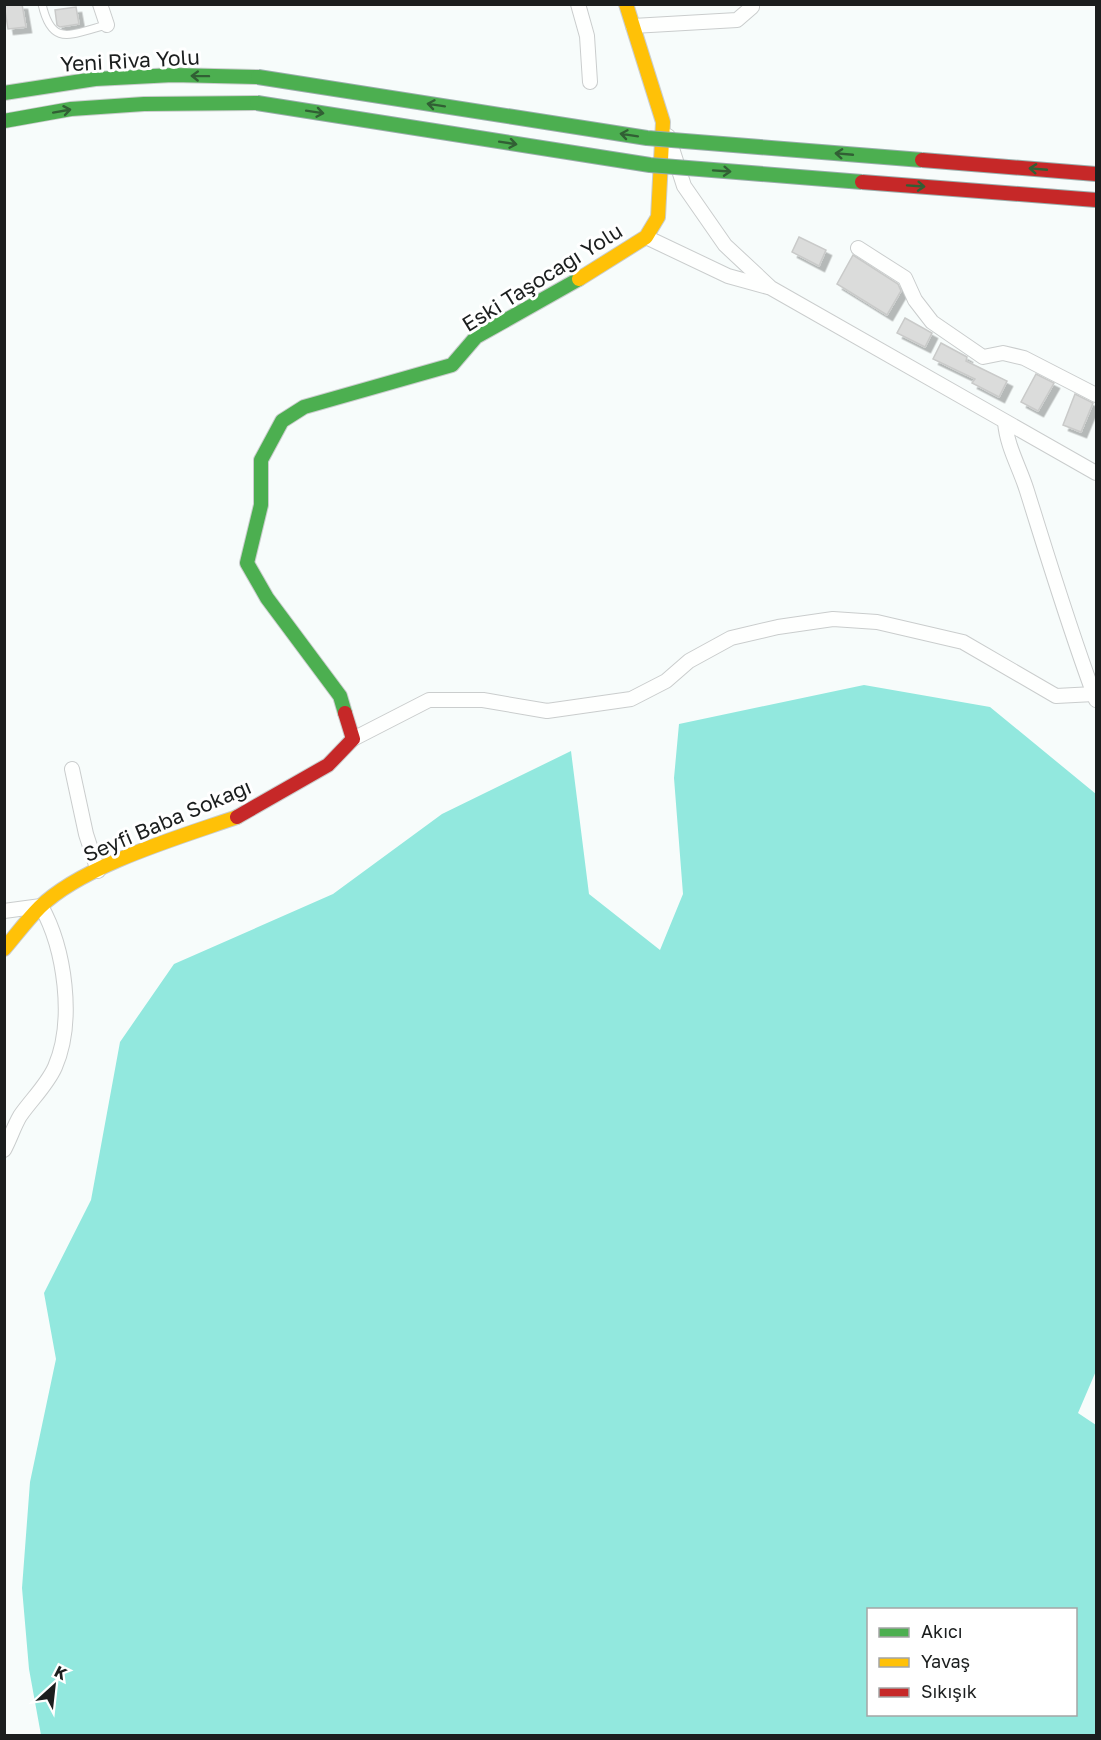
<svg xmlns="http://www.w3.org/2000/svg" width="1101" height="1740" viewBox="0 0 1101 1740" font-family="'Golos Text',sans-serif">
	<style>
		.forest { fill: #92e8de; fill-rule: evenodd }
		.building { fill: #dbdcdb; stroke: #c9cac9; stroke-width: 1.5; filter: url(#shadow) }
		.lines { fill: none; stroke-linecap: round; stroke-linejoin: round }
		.lane-casing { stroke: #cacdcd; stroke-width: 9 }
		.street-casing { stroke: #cacdcd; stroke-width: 16 }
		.fast-casing { stroke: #cacdcd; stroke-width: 16 }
		.slow-casing { stroke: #cacdcd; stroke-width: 16 }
		.jam-casing { stroke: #cacdcd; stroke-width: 16 }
		.lane { stroke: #fefffe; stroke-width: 7 }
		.street { stroke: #fefffe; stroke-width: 14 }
		.fast { stroke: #4caf50; stroke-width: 14 }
		.slow { stroke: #ffc107; stroke-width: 14 }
		.jam { stroke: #c62828; stroke-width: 14 }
		.fast-bridge-casing { stroke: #99adab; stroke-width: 16; stroke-linecap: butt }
		.jam-bridge-casing { stroke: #99adab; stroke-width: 16; stroke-linecap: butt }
		.fast-bridge { stroke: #4caf50; stroke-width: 14 }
		.jam-bridge { stroke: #c62828; stroke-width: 14 }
		.oneway { stroke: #315f34 }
		.labels { text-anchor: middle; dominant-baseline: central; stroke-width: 6; stroke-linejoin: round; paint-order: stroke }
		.street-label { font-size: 21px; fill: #1b1e1e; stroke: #fff }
	</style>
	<defs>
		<filter id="shadow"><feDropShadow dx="5.5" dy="5.5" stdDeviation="0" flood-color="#0004"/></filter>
	</defs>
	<rect width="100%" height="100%" fill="#f7fcfb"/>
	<!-- forest -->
	<path class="forest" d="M864,685L990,707L1096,794V1371L1078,1413L1096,1425V1735H41L29,1669L22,1588L30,1482L56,1359L44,1293L91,1200L120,1042L174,964L333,894L442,814L571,751L589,894L660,950L683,894L674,778L679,724ZM868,1610H1076V1714H868Z"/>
	<!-- building -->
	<g class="building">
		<path d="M4,4H22L26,27L8,29Z"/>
		<path d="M76,7L79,24L60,27L57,25L55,10Z"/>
		<path d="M799,237L826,250L819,266L792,252Z"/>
		<path d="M853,255L898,284L901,291L887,315L837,284Z"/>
		<path d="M905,318L932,333L925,347L897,333Z"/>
		<path d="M941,343L967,357L966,361L1007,381L999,397L972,383L975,379L933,359Z"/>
		<path d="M1036,374L1054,383L1038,411L1021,402Z"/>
		<path d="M1075,394L1093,403L1081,432L1063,425Z"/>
	</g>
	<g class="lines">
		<!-- lane casing -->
		<g class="lane-casing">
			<path id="lane" d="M42,4C52,49 72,33 107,25"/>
		</g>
		<!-- street casing -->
		<g class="street-casing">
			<g id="street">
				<path d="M100,4L107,25"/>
				<path d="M578,4L587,36L590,82"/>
				<path d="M633,26L737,20L752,7L751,4"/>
				<path d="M668,136L684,186L725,245L771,288L1096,473"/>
				<path d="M646,237L728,276L768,287"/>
				<path d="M858,248L905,278L915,300L932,322L983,357L1003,353L1024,358L1096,395"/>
				<path d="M1005,422C1007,447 1020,468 1027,491C1049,561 1070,631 1096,700"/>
				<path d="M353,739L429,700H483L547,711L631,699L666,681L689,661L731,638L778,627L833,619L877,622L963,642L1056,696L1094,694"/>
				<path d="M72,769L86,834L98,871"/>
				<path d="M4,911L41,906C65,949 75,1021 55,1067C47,1085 31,1100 20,1116C14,1126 10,1139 4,1150"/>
			</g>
		</g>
		<!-- fast casing -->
		<g class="fast-casing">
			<g id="fast">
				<path d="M4,93L95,79L173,75L258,77"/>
				<path d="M4,121L71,109L144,104L257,103"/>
				<path d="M345,713L340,696L267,598L247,563L261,505V460L282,421L304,407L452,365L476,337L579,279"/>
			</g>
		</g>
		<!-- slow casing -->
		<g class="slow-casing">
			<g id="slow">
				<path d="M579,279L646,237L658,217L663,122L626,4"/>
				<path d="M4,949C16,935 27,920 40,907C83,865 180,837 237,817"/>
			</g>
		</g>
		<!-- jam casing -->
		<g class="jam-casing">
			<path id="jam" d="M237,817L328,765L353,739L345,713"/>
		</g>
		<!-- lane -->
		<use href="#lane" class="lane"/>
		<!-- street -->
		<use href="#street" class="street"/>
		<!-- fast -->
		<use href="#fast" class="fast"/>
		<!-- slow -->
		<use href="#slow" class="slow"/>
		<!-- jam -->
		<use href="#jam" class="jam"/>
		<!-- fast-bridge casing -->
		<g class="fast-bridge-casing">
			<g id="fast-bridge">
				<path d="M258,77L647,138L922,160"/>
				<path d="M257,103L650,165L862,182"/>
			</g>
		</g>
		<!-- jam-bridge casing -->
		<g class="jam-bridge-casing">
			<g id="jam-bridge">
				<path d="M922,160L1096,174"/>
				<path d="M862,182L1096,200"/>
			</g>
		</g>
		<!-- fast-bridge -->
		<use href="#fast-bridge" class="fast-bridge"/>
		<!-- jam-bridge -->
		<use href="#jam-bridge" class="jam-bridge"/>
	</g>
	<!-- one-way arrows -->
	<defs><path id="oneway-shaft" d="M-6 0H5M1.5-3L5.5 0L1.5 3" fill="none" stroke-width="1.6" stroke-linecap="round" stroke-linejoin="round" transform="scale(1.5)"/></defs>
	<g class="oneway">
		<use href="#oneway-shaft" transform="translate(200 76) rotate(-179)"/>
		<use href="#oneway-shaft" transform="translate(436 105) rotate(-171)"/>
		<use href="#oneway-shaft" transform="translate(62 111) rotate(-10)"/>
		<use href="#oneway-shaft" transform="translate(315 112) rotate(9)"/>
		<use href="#oneway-shaft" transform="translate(629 135) rotate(-171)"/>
		<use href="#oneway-shaft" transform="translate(508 143) rotate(9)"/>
		<use href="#oneway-shaft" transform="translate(844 154) rotate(-175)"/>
		<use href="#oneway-shaft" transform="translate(1038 169) rotate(-175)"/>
		<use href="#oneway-shaft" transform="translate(722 171) rotate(4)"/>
		<use href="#oneway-shaft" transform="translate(916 186) rotate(4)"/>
	</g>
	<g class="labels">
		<!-- street labels -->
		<g class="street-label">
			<text transform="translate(130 60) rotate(-3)">Yeni Riva Yolu</text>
			<text transform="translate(542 277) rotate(-32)">Eski Taşocağı Yolu</text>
			<text transform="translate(167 820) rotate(-23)">Seyfi Baba Sokağı</text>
		</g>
	</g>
	<!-- border -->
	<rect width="1101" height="1740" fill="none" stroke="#1b1e1e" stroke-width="12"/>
	<!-- legend -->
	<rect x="867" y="1608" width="210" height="108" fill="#ffffff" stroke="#a4a5a5" stroke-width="1.5"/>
	<rect x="879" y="1628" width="30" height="9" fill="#4caf50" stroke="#a4a5a5" stroke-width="1.5"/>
	<text x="921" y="1638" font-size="18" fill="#1b1e1e">Akıcı</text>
	<rect x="879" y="1658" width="30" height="9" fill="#ffc107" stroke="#a4a5a5" stroke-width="1.5"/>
	<text x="921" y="1668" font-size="18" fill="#1b1e1e">Yavaş</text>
	<rect x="879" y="1688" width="30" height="9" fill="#c62828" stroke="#a4a5a5" stroke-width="1.5"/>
	<text x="921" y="1698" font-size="18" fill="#1b1e1e">Sıkışık</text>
	<!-- north arrow -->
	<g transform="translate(54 1686) rotate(27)" stroke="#ffffff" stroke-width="4.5" paint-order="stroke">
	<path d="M0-4.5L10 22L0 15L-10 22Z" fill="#1b1e1e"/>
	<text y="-9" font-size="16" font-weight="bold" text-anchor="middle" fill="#1b1e1e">K</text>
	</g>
</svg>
